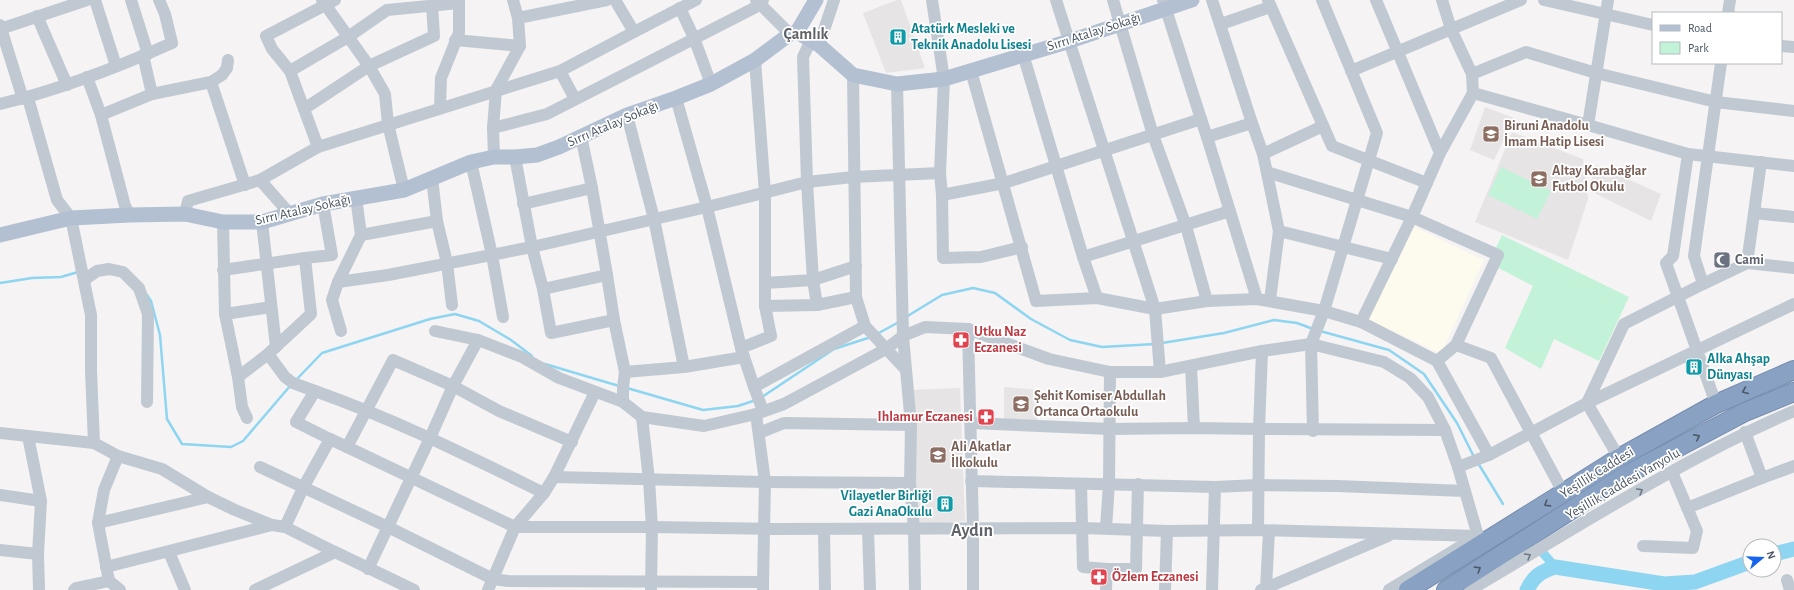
<svg xmlns="http://www.w3.org/2000/svg" width="1794" height="590" viewBox="0 0 1794 590" font-family="'Alegreya Sans',sans-serif">
	<style>
		.commercial { fill: #fdfaee }
		.education { fill: #e6e4e5 }
		.green { fill: #c2f2d8 }
		.lines { fill: none; stroke-linecap: round; stroke-linejoin: round }
		.stream { stroke: #8dd5f1; stroke-width: 2.5 }
		.canal { stroke: #8dd5f1; stroke-width: 9 }
		.river { stroke: #8dd5f1; stroke-width: 15 }
		.highway-casing { stroke: #748caf; stroke-width: 20 }
		.minor { stroke: #c0c9d2; stroke-width: 12 }
		.major { stroke: #b2c0d2; stroke-width: 15 }
		.highway { stroke: #89a1c3; stroke-width: 18 }
		.oneway { stroke: #4c5867 }
		.oneway2 { stroke: #6d7784 }
		.labels { text-anchor: middle; dominant-baseline: central; stroke-width: 3.5; stroke-linejoin: round; paint-order: stroke }
		.culture-label { font-size: 14px; font-weight: bold; fill: #0d838f; stroke: #fff; text-anchor: start }
		.street-label { font-size: 14px; fill: #495462; stroke: #fff }
		.education-label { font-size: 14px; font-weight: bold; fill: #785e54; stroke: #fff; text-anchor: start }
		.worship-label { font-size: 14px; font-weight: bold; fill: #5b616d; stroke: #fff; text-anchor: start }
		.health-label { font-size: 14px; font-weight: bold; fill: #be3a42; stroke: #fff; text-anchor: start }
		.quarter-label { font-size: 16px; font-weight: bold; fill: #5f6268; stroke: #fff }
		.district-label { font-size: 18px; font-weight: bold; fill: #5f6268; stroke: #fff }
	</style>
	<rect width="100%" height="100%" fill="#f5f3f3"/>
	<!-- commercial -->
	<path class="commercial" d="M1412,226L1484,260L1441,354L1368,319Z"/>
	<!-- education -->
	<g class="education">
		<path d="M897,0H901L925,68L886,73L863,13Z"/>
		<path d="M1485,107L1514,118L1494,160L1470,150Z"/>
		<path d="M1512,132L1583,159L1588,199L1568,260L1475,222Z"/>
		<path d="M1596,165L1661,194L1651,221L1588,190Z"/>
		<path d="M1004,387L1040,390L1037,421L1004,419Z"/>
		<path d="M960,388L965,521L916,525L910,390Z"/>
	</g>
	<!-- green -->
	<g class="green">
		<path d="M1501,167L1551,191L1537,219L1488,195Z"/>
		<path d="M1502,235L1629,297L1599,361L1554,339L1541,369L1505,348L1533,286L1489,263Z"/>
	</g>
	<g class="lines">
		<!-- stream -->
		<g class="stream">
			<path d="M0,283L32,278L61,277L78,272"/>
			<path d="M147,295L151,301L160,335L167,419L182,444L231,447L243,441L290,386"/>
			<path d="M906,317L942,295L973,288L995,293L1031,319L1070,340L1102,347L1155,344"/>
			<path d="M1320,331L1389,350L1424,374L1457,423L1474,457"/>
			<path d="M877,334L899,322"/>
			<path d="M1162,343L1224,333L1274,320L1297,323L1313,329"/>
			<path d="M545,364L619,386"/>
			<path d="M296,380L322,353L430,319L455,314L479,321L511,340L532,356"/>
			<path d="M627,388L703,410L738,406L756,400"/>
			<path d="M762,397L834,349L871,337"/>
			<path d="M1478,463L1503,504"/>
		</g>
		<!-- canal -->
		<path class="canal" d="M1543,553L1555,567"/>
		<!-- river -->
		<g class="river">
			<path d="M1774,554L1794,549"/>
			<path d="M1527,590C1534,576 1540,572 1555,567L1664,584L1695,582L1750,562"/>
		</g>
		<!-- highway casing -->
		<g class="highway-casing">
			<g id="highway">
				<path d="M1408,590L1619,458L1716,404L1794,370"/>
				<path d="M1446,590L1626,475L1745,412L1794,392"/>
			</g>
		</g>
		<!-- minor -->
		<g class="minor">
			<path d="M95,0L116,66"/>
			<path d="M131,0L148,54"/>
			<path d="M322,0L369,66L385,94L388,124L404,190"/>
			<path d="M335,0L266,36L272,49L290,71L318,147L560,71L634,32"/>
			<path d="M615,0L634,32L696,0"/>
			<path d="M756,0L790,34"/>
			<path d="M932,0L944,79L940,173L942,195L943,258L981,257L1022,247"/>
			<path d="M1056,0L1155,309L1160,372"/>
			<path d="M1113,0L1153,135L1186,226L1207,301"/>
			<path d="M1163,0L1201,119"/>
			<path d="M1268,0L1332,146L1427,183"/>
			<path d="M1544,0L1653,25"/>
			<path d="M1608,0L1588,125L1688,154L1794,166"/>
			<path d="M680,8L694,38L711,84"/>
			<path d="M1728,13L1730,0"/>
			<path d="M37,16L67,85"/>
			<path d="M518,18L607,0"/>
			<path d="M1221,24L1270,7"/>
			<path d="M0,25L23,99"/>
			<path d="M0,29L87,0"/>
			<path d="M455,40L520,46"/>
			<path d="M819,45L834,0"/>
			<path d="M1781,46L1794,47"/>
			<path d="M1023,54L1083,257L1097,298"/>
			<path d="M143,55L152,94"/>
			<path d="M755,60L765,193V283"/>
			<path d="M290,71L348,37L387,10L459,3"/>
			<path d="M560,71L575,99"/>
			<path d="M971,71L1036,301L1097,298L1155,309L1207,301L1257,299L1324,311L1361,322L1412,217L1440,153L1376,0"/>
			<path d="M1351,71L1521,0"/>
			<path d="M1472,74L1526,52L1596,73L1716,102L1794,111"/>
			<path d="M853,75L856,297L865,326"/>
			<path d="M87,77L101,115L125,206L130,215"/>
			<path d="M211,82L245,185"/>
			<path d="M897,84L903,336L911,425L910,483"/>
			<path d="M1473,93L1588,125"/>
			<path d="M28,98L57,200L71,218L91,315V371L94,443"/>
			<path d="M676,98L707,207L741,348L754,387L865,326L906,370"/>
			<path d="M0,104C59,90 116,68 172,43L165,14L159,0"/>
			<path d="M440,108L441,78L459,33V0"/>
			<path d="M304,109L369,66L434,36L432,5"/>
			<path d="M101,115L152,94L211,82L222,75L227,68L228,60"/>
			<path d="M1252,123L1263,154L1279,231L1270,300"/>
			<path d="M493,128L547,114L760,5L763,0"/>
			<path d="M581,136L592,188L607,275"/>
			<path d="M1207,137L1257,299"/>
			<path d="M1440,153L1473,93L1472,74L1451,29L1442,0"/>
			<path d="M1263,154L1323,126"/>
			<path d="M1688,154L1673,256L1666,263L1716,404"/>
			<path d="M494,157L493,128L496,90L520,46L518,18L513,0"/>
			<path d="M515,157L532,247L543,289L551,333L614,320L625,372L623,387V402"/>
			<path d="M471,162L492,255L503,317"/>
			<path d="M1761,162L1754,213L1794,217"/>
			<path d="M1267,172L1412,217L1498,255L1456,345"/>
			<path d="M432,178L437,221"/>
			<path d="M260,180L290,214"/>
			<path d="M942,195L1004,183L1201,119L1207,137L1252,123L1212,0"/>
			<path d="M356,197L361,235L338,282L388,275L532,247L707,207L807,182L853,177L940,173"/>
			<path d="M523,204L592,188"/>
			<path d="M185,214L188,201L260,180L318,147"/>
			<path d="M223,222L225,314L238,377L268,354L311,314L305,258L332,255L323,204"/>
			<path d="M262,222L276,347"/>
			<path d="M1279,231L1392,259"/>
			<path d="M361,235L437,221L447,263L452,305"/>
			<path d="M1083,257L1230,211"/>
			<path d="M1747,263L1754,213"/>
			<path d="M223,270L305,258"/>
			<path d="M84,280L97,271L109,269L123,272L139,288L148,314L147,402"/>
			<path d="M338,282L332,300L341,331"/>
			<path d="M1703,284L1747,263L1794,268"/>
			<path d="M543,289L607,275L614,320"/>
			<path d="M817,305L813,280L856,266"/>
			<path d="M765,306L817,305L856,297"/>
			<path d="M225,314L271,307"/>
			<path d="M1361,322L1437,361L1489,455"/>
			<path d="M968,329L1049,359L1110,372H1160L1262,351L1311,344L1384,362L1410,378L1428,397L1445,430L1458,467L1478,536L1389,590"/>
			<path d="M435,331L478,340"/>
			<path d="M741,348L771,336L765,306V283L813,280L807,182L803,57L811,40"/>
			<path d="M268,354L285,377L293,383L315,391"/>
			<path d="M1437,361L1456,345L1491,358L1564,494"/>
			<path d="M1191,366L1194,428"/>
			<path d="M684,367L744,357"/>
			<path d="M625,372L684,367L654,219L627,115"/>
			<path d="M238,377L242,407L247,418"/>
			<path d="M754,387L763,411"/>
			<path d="M756,414L765,482L763,582"/>
			<path d="M642,417L649,480L652,527L651,589"/>
			<path d="M971,423L1110,429L1194,428L1259,429L1262,351"/>
			<path d="M1313,431L1311,344L1324,311L1377,133L1322,0"/>
			<path d="M1745,432L1762,478L1794,466"/>
			<path d="M0,433L94,443L118,456L162,469L208,497L235,510L272,525L285,527L335,552"/>
			<path d="M759,433L784,423L911,425"/>
			<path d="M28,436L41,501L38,554"/>
			<path d="M330,439L296,422L315,391C394,419 468,456 544,493"/>
			<path d="M347,447L515,527H652L772,529L1082,528L1167,531L1258,530L1478,536L1483,544"/>
			<path d="M1619,458L1587,403L1624,324L1703,284L1694,256L1721,63"/>
			<path d="M260,467L388,527L493,579L508,581L763,582V590"/>
			<path d="M1458,467L1489,455L1587,403L1794,304"/>
			<path d="M554,477L765,482L910,483L914,529L915,590"/>
			<path d="M971,481L1215,487L1258,485L1337,486L1465,491"/>
			<path d="M1081,484L1083,567L1107,569"/>
			<path d="M0,495L41,501"/>
			<path d="M1687,508L1762,478"/>
			<path d="M98,523L208,497"/>
			<path d="M285,527L303,488L330,439L347,447L393,360L453,386L499,411L572,442"/>
			<path d="M1106,528L1109,483L1110,372"/>
			<path d="M824,529L825,590"/>
			<path d="M868,529L870,590"/>
			<path d="M1258,530L1259,429L1445,430"/>
			<path d="M1643,546L1693,548L1697,531L1672,472"/>
			<path d="M0,550L38,554L39,590"/>
			<path d="M169,552L185,590"/>
			<path d="M106,567L272,525"/>
			<path d="M368,569L430,438L453,386L478,340L522,357L559,378L623,402L642,417L704,426L756,414L784,404L886,349L903,336L925,327L968,329L973,529V590"/>
			<path d="M1787,580L1790,590"/>
			<path d="M109,581L98,523L104,490L118,456"/>
			<path d="M74,590L76,588L109,581L120,590"/>
			<path d="M255,590L335,552L414,590"/>
			<path d="M488,590L515,527L544,493L554,477L595,392"/>
			<path d="M1106,590L1107,569H1136L1138,484"/>
			<path d="M1165,590L1167,531"/>
			<path d="M1212,590L1215,487"/>
			<path d="M1261,590L1388,536"/>
			<path d="M1268,590L1266,588L1269,531"/>
			<path d="M1470,590C1576,528 1682,459 1794,411"/>
		</g>
		<!-- major -->
		<g class="major">
			<path d="M797,32L816,0"/>
			<path d="M0,235L71,218L130,215L185,214L223,222H262L323,204L404,190L471,162L494,157H515L537,155L559,147L627,115L676,98L711,84L755,60L790,34L797,32L819,45L853,75L897,84L944,79L1070,41L1192,0"/>
		</g>
		<!-- highway -->
		<use href="#highway" class="highway"/>
	</g>
	<!-- one-way arrows -->
	<defs><path id="oneway-chevron" d="M-2-3.5L2.5 0L-2 3.5" fill="none" stroke-width="1.6" stroke-linecap="round" stroke-linejoin="round"/></defs>
	<g class="oneway">
		<use href="#oneway-chevron" transform="translate(1745 391) rotate(157)"/>
		<use href="#oneway-chevron" transform="translate(1697 437) rotate(-27)"/>
		<use href="#oneway-chevron" transform="translate(1547 504) rotate(148)"/>
		<use href="#oneway-chevron" transform="translate(1478 569) rotate(-32)"/>
	</g>
	<g class="oneway2">
		<use href="#oneway-chevron" transform="translate(1640 491) rotate(-30)"/>
		<use href="#oneway-chevron" transform="translate(1528 556) rotate(-30)"/>
	</g>
	<!-- icons -->
	<defs>
		<g id="building-square" transform="scale(0.9)"><rect x="-9" y="-9" width="18" height="18" rx="4" fill="#0f9aa8" stroke="#fff"/><path d="M-4-6H4V6H1V3H-1V6H-4ZM-2.5-4.3h1.7v1.8h-1.7ZM.8-4.3h1.7v1.8H.8ZM-2.5-1h1.7V.8h-1.7ZM.8-1h1.7V.8H.8Z" fill="#fff"/></g>
		<g id="school-square" transform="scale(0.9)"><rect x="-9" y="-9" width="18" height="18" rx="4" fill="#8d6e63" stroke="#fff"/><path d="M0-5L7-2L0 1L-7-2ZM-4 1L0 2.5L4 1V4Q0 6-4 4Z" fill="#fff"/></g>
		<g id="mosque-square" transform="scale(0.9)"><rect x="-9" y="-9" width="18" height="18" rx="4" fill="#6b7280" stroke="#fff"/><path d="M3.5-4.9A6 6 0 1 0 3.5 4.9A5 5 0 1 1 3.5-4.9Z" fill="#fff"/></g>
		<g id="pharmacy-square" transform="scale(0.9)"><rect x="-9" y="-9" width="18" height="18" rx="4" fill="#e0444e" stroke="#fff"/><path d="M-2-6h4v4h4v4h-4v4h-4v-4h-4v-4h4Z" fill="#fff"/></g>
	</defs>
	<g fill-rule="evenodd">
		<use href="#building-square" x="898" y="37"/>
		<use href="#school-square" x="1491" y="134"/>
		<use href="#school-square" x="1539" y="179"/>
		<use href="#mosque-square" x="1722" y="260"/>
		<use href="#pharmacy-square" x="961" y="340"/>
		<use href="#building-square" x="1694" y="367"/>
		<use href="#school-square" x="1021" y="404"/>
		<use href="#pharmacy-square" x="986" y="417"/>
		<use href="#school-square" x="938" y="455"/>
		<use href="#building-square" x="945" y="504"/>
		<use href="#pharmacy-square" x="1099" y="577"/>
	</g>
	<g class="labels">
		<!-- culture labels -->
		<g class="culture-label">
			<text x="911" y="29">Atatürk Mesleki ve<tspan x="911" dy="16">Teknik Anadolu Lisesi</tspan></text>
			<text x="1707" y="359">Alka Ahşap<tspan x="1707" dy="16">Dünyası</tspan></text>
			<text x="932" y="496" text-anchor="end">Vilayetler Birliği<tspan x="932" dy="16">Gazi AnaOkulu</tspan></text>
		</g>
		<!-- street labels -->
		<g class="street-label">
			<text transform="translate(1094 32) rotate(-18)">Sırrı Atalay Sokağı</text>
			<text transform="translate(613 124) rotate(-23)">Sırrı Atalay Sokağı</text>
			<text transform="translate(303 210) rotate(-13)">Sırrı Atalay Sokağı</text>
			<text transform="translate(1597 473) rotate(-32)">Yeşillik Caddesi</text>
			<text transform="translate(1623 484) rotate(-30)">Yeşillik Caddesi Yanyolu</text>
		</g>
		<!-- education labels -->
		<g class="education-label">
			<text x="1504" y="126">Biruni Anadolu<tspan x="1504" dy="16">İmam Hatip Lisesi</tspan></text>
			<text x="1552" y="171">Altay Karabağlar<tspan x="1552" dy="16">Futbol Okulu</tspan></text>
			<text x="1034" y="396">Şehit Komiser Abdullah<tspan x="1034" dy="16">Ortanca Ortaokulu</tspan></text>
			<text x="951" y="447">Ali Akatlar<tspan x="951" dy="16">İlkokulu</tspan></text>
		</g>
		<!-- worship labels -->
		<g class="worship-label">
			<text x="1735" y="260">Cami</text>
		</g>
		<!-- health labels -->
		<g class="health-label">
			<text x="974" y="332">Utku Naz<tspan x="974" dy="16">Eczanesi</tspan></text>
			<text x="973" y="417" text-anchor="end">Ihlamur Eczanesi</text>
			<text x="1112" y="577">Özlem Eczanesi</text>
		</g>
		<!-- quarter labels -->
		<g class="quarter-label">
			<text x="806" y="34">Çamlık</text>
		</g>
		<!-- district labels -->
		<g class="district-label">
			<text x="972" y="531">Aydın</text>
		</g>
	</g>
	<!-- legend -->
	<rect x="1652" y="12" width="130" height="52" fill="#ffffff" stroke="#b6bbc0"/>
	<rect x="1660" y="25" width="20" height="6" fill="#b2c0d2" stroke="#b6bbc0"/>
	<text x="1688" y="32" font-size="12" fill="#495462">Road</text>
	<rect x="1660" y="42" width="20" height="12" fill="#c2f2d8" stroke="#b6bbc0"/>
	<text x="1688" y="52" font-size="12" fill="#495462">Park</text>
	<!-- north arrow -->
	<g transform="translate(1762 558) rotate(71)"><circle r="19" fill="#ffffff" stroke="#b6bbc0"/>
	<path d="M0-3L7 15L0 10L-7 15Z" fill="#1464ee"/>
	<text y="-6" font-size="11" font-weight="bold" text-anchor="middle" fill="#495462">N</text>
	</g>
</svg>
